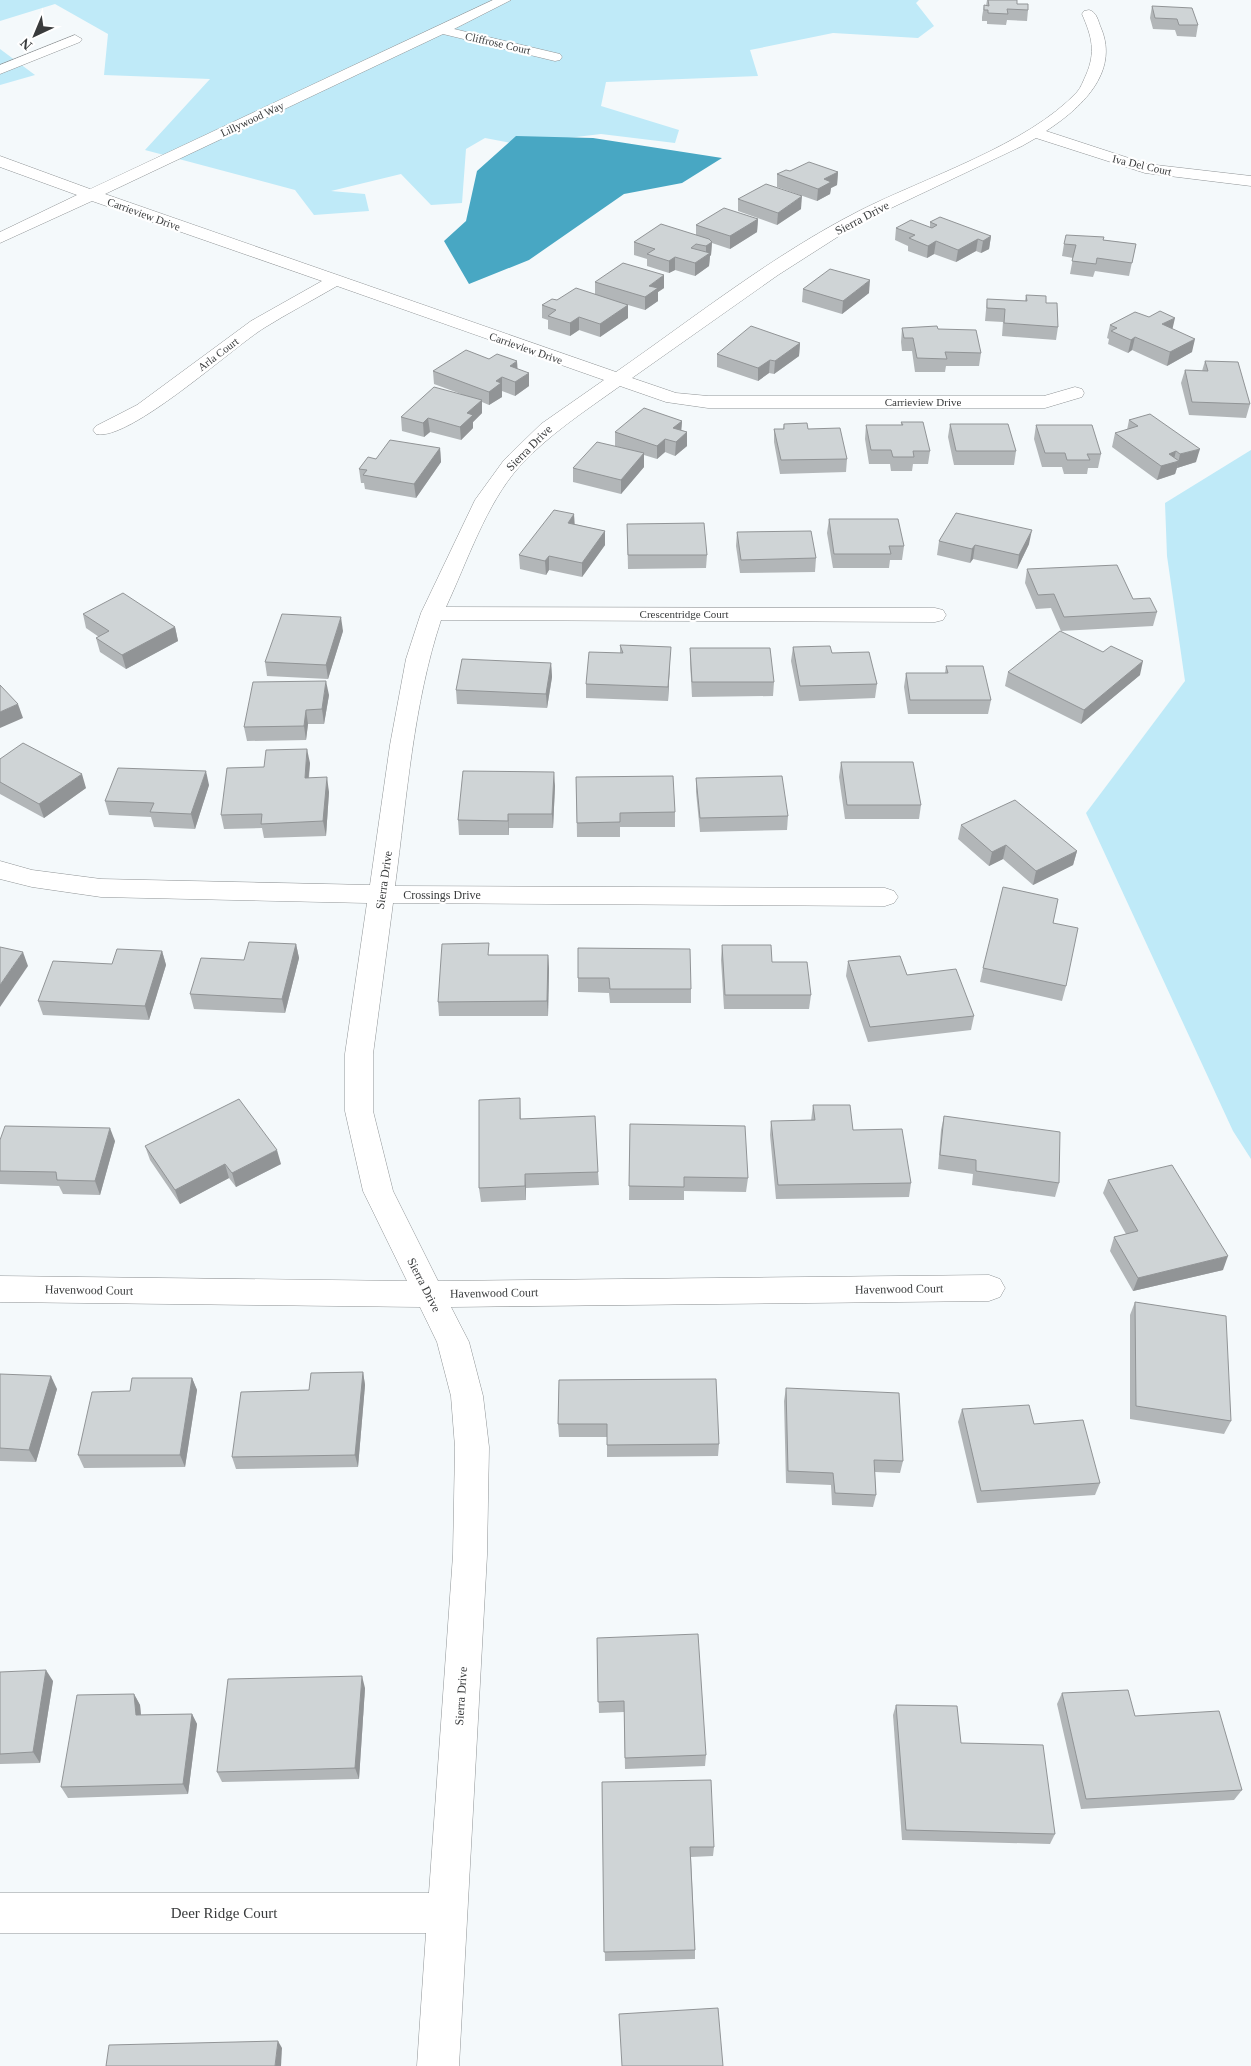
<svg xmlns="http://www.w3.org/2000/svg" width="1251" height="2066" viewBox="0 0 1251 2066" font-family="'Times New Roman',serif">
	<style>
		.green { fill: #bfeaf8 }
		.water { fill: #48a7c3 }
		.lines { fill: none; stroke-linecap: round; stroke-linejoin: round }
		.minor-casing { stroke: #909496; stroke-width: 1 }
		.minor { fill: #fff; fill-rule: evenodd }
		.wall { fill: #b2b6b8 }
		.shaded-wall { fill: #919496 }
		.building { fill: #cfd4d6; stroke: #919496 }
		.labels { text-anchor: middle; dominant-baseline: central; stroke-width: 4.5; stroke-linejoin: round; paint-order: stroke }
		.far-street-label { font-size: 11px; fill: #393b3c; stroke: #fff }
		.street-label { font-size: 12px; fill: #393b3c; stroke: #fff }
		.near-street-label { font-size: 15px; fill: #393b3c; stroke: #fff }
	</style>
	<rect width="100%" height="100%" fill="#f4f9fb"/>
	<!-- green -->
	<g class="green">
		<path d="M0,0H919L916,3L934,26L918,38L833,33L750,50L758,76L606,82L601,106L679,130L675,143L601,134L517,144L485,138L466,149L462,203L431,205L401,174L331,191L365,194L369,211L314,215L295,190L145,150L210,79L104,75L108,34L55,4L0,21Z"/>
		<path d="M0,49L35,75L0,85Z"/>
		<path d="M1251,450V1159L1233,1131L1086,813L1185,681L1167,556L1165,503Z"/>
	</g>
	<!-- water -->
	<path class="water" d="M516,136L593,138L722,158L682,183L624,194L529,260L469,284L444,241L466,221L477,171Z"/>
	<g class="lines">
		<!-- minor casing -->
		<g class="minor-casing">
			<g id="minor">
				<path d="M493,0H511L454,29L560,54L562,57L560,60L555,61L443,34L105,194L616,372C695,317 773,255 859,211C924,178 1028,145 1077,92C1081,88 1083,81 1086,75C1096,52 1092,37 1082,14L1084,11L1089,10C1097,12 1098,21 1101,28C1120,73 1080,109 1046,131L1147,164L1251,176V186L1145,173L1036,138L1022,146L870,218L839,236L778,275L632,378L676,393L708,396H1044L1075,387L1082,389L1084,393L1082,397L1045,408H708L666,402L620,386C585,411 548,435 519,467C486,504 467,562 446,607L935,608L943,610L946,615L943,620L935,622L441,620C413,705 407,797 395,886L885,888L894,891L898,897L894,903L885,906L393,903L373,1054V1111L393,1191L438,1281L989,1275L1000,1279L1005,1288L1000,1297L989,1301L451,1307L469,1342L483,1396L489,1447L487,1555L459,2066H417L426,1933H0V1893H429L453,1555L455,1447L451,1396L437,1342L420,1307L0,1302V1276L407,1281L363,1191L345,1111V1054L367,903L101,897L32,887L0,879V861L32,870L101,879L370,885L390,745L406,659L421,613L475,500L504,460L541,424L604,380L337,286C313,300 288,313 264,328C232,348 129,442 96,434L93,430L96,426L137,405L251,321L322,281L92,201L0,243V232L77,195L0,167V156L90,189Z"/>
				<path d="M75,35L82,39L80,42L0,74V65Z"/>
			</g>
		</g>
		<!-- minor -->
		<use href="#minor" class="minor"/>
	</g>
	<!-- wall -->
	<g class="wall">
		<path d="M987,0H1017V4L1028,10L1027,21L1007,20L1006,25L987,24V21H982V17L984,5L986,6Z"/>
		<path d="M1152,6L1198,25L1196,37L1177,36L1175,30L1153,29L1150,18Z"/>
		<path d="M790,171L838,172L837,185L831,188L830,194L817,201L777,187V174Z"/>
		<path d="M738,199L801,209L777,225L738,211Z"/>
		<path d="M758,219L757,232L730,249L712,243L711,255L710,256L709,266L695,276L675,270L669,273L647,266V259L634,255V242L696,235V225Z"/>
		<path d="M930,222L991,236L989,249L981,253L976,251L956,262L934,254L927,258L908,251V246L895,240L896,228L930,227Z"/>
		<path d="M1103,240L1136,244L1129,276L1095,271L1093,277L1070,274L1073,258L1062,256L1064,244Z"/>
		<path d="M595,282L664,288L658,292V301L645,310L628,305V318L600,337L579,330L570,336L548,329V320L542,318V305L557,300L595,294Z"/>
		<path d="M803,289L869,293L842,314L802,302Z"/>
		<path d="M1026,295L1046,303L1058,327L1056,340L1002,336L1003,322L985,321L987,299L1025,301Z"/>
		<path d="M1110,325L1172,329L1192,352L1167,366L1132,350L1128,353L1108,344L1109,339L1107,338Z"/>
		<path d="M902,328L938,329L981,353L979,366H946L945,372H915L912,351H902L901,342Z"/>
		<path d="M800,343L799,356L774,374L769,373L758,381L717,367V354Z"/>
		<path d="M1205,361L1250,404L1246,418L1189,415L1181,383L1185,370L1202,371Z"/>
		<path d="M518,369L529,386L515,396L502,391V397L489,405L482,402V413L473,422V428L461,440L430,432L424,437L402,431L401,417L461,394L434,384L433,371Z"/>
		<path d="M1129,420L1196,462L1177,468L1175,474L1157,480L1112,447L1115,433L1127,430Z"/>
		<path d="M682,421L681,430L687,432V446L675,456L665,452L657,459L644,455V467L621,494L573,482V468L622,448L615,446V432Z"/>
		<path d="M901,422L930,451L928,464H913L912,471H891L890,464H869L865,439L866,425H901Z"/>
		<path d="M784,424L808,429L847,459L846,472L780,474L774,442V429H783Z"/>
		<path d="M950,424L1016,451L1014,465H954L948,437Z"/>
		<path d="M1036,425L1101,454L1098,468H1088L1087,474H1064L1062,467H1042L1034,439Z"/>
		<path d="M440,448L441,462L416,498L365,489L364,483H361L359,469L376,459Z"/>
		<path d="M829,519L904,546L902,560H890L889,568H833L827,533Z"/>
		<path d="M574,524L605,531V545L582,577L549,570L546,575L520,569L519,555Z"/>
		<path d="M627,524L707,555L706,568L628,569Z"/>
		<path d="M737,532L816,558L815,572L740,573L736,546Z"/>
		<path d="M939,541L1029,544L1017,569L973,559L970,563L937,555Z"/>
		<path d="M1027,569L1133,599L1157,612L1153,626L1061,631L1051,608L1036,609L1025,583Z"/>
		<path d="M83,614L175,627L178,641L126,669L100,652L96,638L99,637L86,628Z"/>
		<path d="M343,631L328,679L267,676L265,662Z"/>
		<path d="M620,645L670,661L668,701L586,698V684L620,653Z"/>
		<path d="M793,647L832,653L877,684L875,698L799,701L791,661Z"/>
		<path d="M690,648L774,682L773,696L692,697L690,662Z"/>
		<path d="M1103,652L1140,675L1081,724L1005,686L1008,672Z"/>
		<path d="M551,663L552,677L547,708L457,704L456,690Z"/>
		<path d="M946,666L991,700L988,714H908L904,687L906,673H945Z"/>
		<path d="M329,695L324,724H308L306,740L247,741L244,727Z"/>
		<path d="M0,759L86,788L44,818L0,794Z"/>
		<path d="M841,762L921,805L919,819H845L839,777Z"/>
		<path d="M310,763L309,778L329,792L326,836L264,838L262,828L224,829L221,815L264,767Z"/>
		<path d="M576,777L675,812V827H620V837H577Z"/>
		<path d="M696,778L788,816L787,830L700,832L696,792Z"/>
		<path d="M209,785L195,829L154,827L151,817L109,815L105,801Z"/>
		<path d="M555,786L553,828H509V835H459L458,820Z"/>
		<path d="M961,825L1077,851L1073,865L1033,885L1003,859L989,866L958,839Z"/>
		<path d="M1053,923L1066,986L1062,1001L980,982L983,968Z"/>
		<path d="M296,944L299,958L285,1013L194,1009L190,994L244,960Z"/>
		<path d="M722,945L772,962L811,995L809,1009H724L721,960Z"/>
		<path d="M578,948L691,989V1003H610L609,993L578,992Z"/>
		<path d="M162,951L166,965L149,1020L43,1015L38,1001L112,964Z"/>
		<path d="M548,955L549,969L548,1016H439L438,1002Z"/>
		<path d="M848,961L907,975L974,1016L971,1030L868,1042L846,976Z"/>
		<path d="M520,1098L521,1119L598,1172L599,1185L526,1188V1200L481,1202L479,1188Z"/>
		<path d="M813,1105L853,1130L911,1183L909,1197L776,1199L770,1135L771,1121H811Z"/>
		<path d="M944,1116L1059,1183L1055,1197L972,1185L973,1174L938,1169L941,1130Z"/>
		<path d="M630,1124L748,1178L746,1192L684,1191V1200H629Z"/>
		<path d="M0,1140L115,1141L100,1195L63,1194L59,1186L0,1184Z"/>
		<path d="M145,1146L281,1164L236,1187L229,1178L180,1204L150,1160Z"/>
		<path d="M1108,1180L1223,1270L1133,1291L1110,1251L1114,1237L1126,1234L1103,1193Z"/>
		<path d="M1135,1302L1231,1421L1224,1434L1130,1419V1315Z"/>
		<path d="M363,1372L365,1385L358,1467L236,1469L232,1457Z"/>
		<path d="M0,1376L57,1389L36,1462L0,1461Z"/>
		<path d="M192,1378L197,1390L185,1467L84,1468L78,1455L130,1391Z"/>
		<path d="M559,1380L719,1444L718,1456L607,1457V1437H559L558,1424Z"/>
		<path d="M786,1388L903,1461L900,1473L875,1472L876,1495L873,1507L832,1505L831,1485L786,1483L784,1401Z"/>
		<path d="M962,1409L1034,1424L1100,1483L1095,1495L977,1503L958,1422Z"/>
		<path d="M597,1638L706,1755L705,1766L625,1769L624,1712L599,1713Z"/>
		<path d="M0,1672L53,1681L40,1763L0,1764Z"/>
		<path d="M365,1688L359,1779L222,1782L217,1772Z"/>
		<path d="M1062,1693L1135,1716L1242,1790L1234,1800L1081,1809L1057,1704Z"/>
		<path d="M134,1694L140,1705L141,1715L192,1714L197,1724L188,1794L68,1798L61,1787Z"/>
		<path d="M896,1705L961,1743L1055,1834L1050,1844L902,1840L893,1715Z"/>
		<path d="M602,1782L714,1847L713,1856L691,1857L695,1950V1959L605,1961Z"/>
	</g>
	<!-- shaded-wall -->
	<g class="shaded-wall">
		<path d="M838,172L837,185L831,188L830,194L817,201L818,189L824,179Z"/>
		<path d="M802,196L801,209L777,225L778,213Z"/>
		<path d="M758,219L757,232L730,249V236Z"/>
		<path d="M991,236L989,249L981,253L983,241Z"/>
		<path d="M978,239L976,251L956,262L958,250Z"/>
		<path d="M936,241L934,254L927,258L928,246Z"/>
		<path d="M712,242L711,255L710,256L709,266L695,276V263L706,256V246Z"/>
		<path d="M675,257V270L669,273V261Z"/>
		<path d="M664,275V288L658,292V301L645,310V297L649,286Z"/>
		<path d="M870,280L869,293L842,314L843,301Z"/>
		<path d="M628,305V318L600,337V324Z"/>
		<path d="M579,317V330L570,336V323Z"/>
		<path d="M1175,318L1172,331L1162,324Z"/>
		<path d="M1135,337L1132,350L1128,353L1131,340Z"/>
		<path d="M1195,339L1192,352L1167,366L1170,352Z"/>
		<path d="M800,343L799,356L774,374L775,361Z"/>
		<path d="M770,360L769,373L758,381V368Z"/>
		<path d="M517,361L518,374L510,366Z"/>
		<path d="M529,373V386L515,396V382Z"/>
		<path d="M502,377V397L489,405V392L496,381Z"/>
		<path d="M482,400V413L473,422V428L461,440L460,427L467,413Z"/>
		<path d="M428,418L430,432L424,437L423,423Z"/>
		<path d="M682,421L681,434L673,428Z"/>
		<path d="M687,432V446L675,456L676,442Z"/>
		<path d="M665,439V452L657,459V446Z"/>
		<path d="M440,448L441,462L416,498L414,484Z"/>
		<path d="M1200,449L1196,462L1177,468L1180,454Z"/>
		<path d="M1176,451L1173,463L1179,461L1175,474L1157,480L1161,466L1169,454Z"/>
		<path d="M644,453V467L621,494V480Z"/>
		<path d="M574,514L575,528L568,523Z"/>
		<path d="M1032,530L1029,544L1017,569L1019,555Z"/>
		<path d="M605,531V545L582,577V563Z"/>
		<path d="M975,545L973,559L970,563L972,549Z"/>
		<path d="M549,556V570L546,575L545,561Z"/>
		<path d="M341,617L343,631L328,679L326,665Z"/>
		<path d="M175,627L178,641L126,669L122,655Z"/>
		<path d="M671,647L670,661L668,701V687Z"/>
		<path d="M1143,661L1140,675L1081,724L1084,710Z"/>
		<path d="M551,663L552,677L547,708L546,694Z"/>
		<path d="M326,681L329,695L324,724L322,709Z"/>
		<path d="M18,704L23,718L0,728V712Z"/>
		<path d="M306,710L308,724L306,740L304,726Z"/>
		<path d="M307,749L310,763L307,792L305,778Z"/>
		<path d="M206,771L209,785L195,829L191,814Z"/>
		<path d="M554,772L555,786L553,828L552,814Z"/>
		<path d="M82,774L86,788L44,818L39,804Z"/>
		<path d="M327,777L329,792L326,836L323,821Z"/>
		<path d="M508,814L509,828V835L508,821Z"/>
		<path d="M1006,845L1003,859L989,866L992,852Z"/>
		<path d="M1077,851L1073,865L1033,885L1036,871Z"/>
		<path d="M296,944L299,958L285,1013L282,999Z"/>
		<path d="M162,951L166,965L149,1020L145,1006Z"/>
		<path d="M23,952L28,966L0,1007V985Z"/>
		<path d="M548,955L549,969L548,1016L547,1001Z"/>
		<path d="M110,1128L115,1141L100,1195L95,1181Z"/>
		<path d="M277,1150L281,1164L236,1187L232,1173Z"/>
		<path d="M225,1164L229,1178L180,1204L175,1190Z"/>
		<path d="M525,1174L526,1188V1200L525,1186Z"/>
		<path d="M1228,1256L1223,1270L1133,1291L1138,1278Z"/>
		<path d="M363,1372L365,1385L358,1467L355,1455Z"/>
		<path d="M51,1376L57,1389L36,1462L29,1450Z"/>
		<path d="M192,1378L197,1390L185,1467L180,1455Z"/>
		<path d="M46,1670L53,1681L40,1763L33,1752Z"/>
		<path d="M362,1676L365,1688L359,1779L355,1768Z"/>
		<path d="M134,1694L140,1705L142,1726L136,1715Z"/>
		<path d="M192,1714L197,1724L188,1794L183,1784Z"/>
		<path d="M278,2041L282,2048L281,2066H275Z"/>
	</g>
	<!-- building -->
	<g class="building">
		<path d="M988,0H1017V4H1028V10L1007,9L1008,14L988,13V10H984V5L989,6Z"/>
		<path d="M1152,6L1192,8L1198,25H1179L1177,19L1155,18Z"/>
		<path d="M809,162L838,172L824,179L831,182L818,189L777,174L786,170L790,171Z"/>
		<path d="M766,184L802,196L778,213L738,199Z"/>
		<path d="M724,208L758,219L730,236L696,225Z"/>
		<path d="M940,217L991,236L983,241L978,239L958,250L936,241L928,246L909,238L915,235L896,228L911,220L932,228L937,225L930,222Z"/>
		<path d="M661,224L709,239L712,242L706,246L696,244L691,248L710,253L695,263L675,257L669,261L647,254L655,249L634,242Z"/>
		<path d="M1066,235L1104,237L1103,240L1136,244L1132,263L1097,258L1096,264L1072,261L1076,245L1064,244Z"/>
		<path d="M623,263L664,275L649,286L658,288L645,297L595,282Z"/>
		<path d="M830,269L870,280L843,301L803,289Z"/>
		<path d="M576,288L628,305L600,324L579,317L570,323L548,316L556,310L542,305L552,299L557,300Z"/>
		<path d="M1026,295L1046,296V303H1057L1058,327L1004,323L1005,309L987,308V299L1027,301Z"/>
		<path d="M1160,311L1175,318L1162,324L1195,339L1170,352L1135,337L1131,340L1111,331L1117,328L1110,325L1135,312L1149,317Z"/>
		<path d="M751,326L800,343L775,361L770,360L758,368L717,354Z"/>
		<path d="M937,326L938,329L976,330L981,353L945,352L947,359L917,358L913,338H904L902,328Z"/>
		<path d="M466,350L489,359L497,354L517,361L510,366L529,373L515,382L502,377L496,381L501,383L489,392L433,371Z"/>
		<path d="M1205,361L1238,362L1250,404L1192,402L1185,370L1208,371Z"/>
		<path d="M434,387L482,400L467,413L473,415L460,427L428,418L423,423L401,417Z"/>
		<path d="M644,408L682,421L673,428L687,432L676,442L665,439L657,446L615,432Z"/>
		<path d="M1150,414L1200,449L1180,454L1176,451L1169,454L1179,461L1161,466L1115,433L1138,426L1129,420Z"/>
		<path d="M901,422H923L930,451H913L914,457H893L891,450H871L866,425H903Z"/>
		<path d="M807,423L808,429L840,428L847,459L781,460L774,429H784V424Z"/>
		<path d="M950,424H1008L1016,451H956Z"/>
		<path d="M1036,425H1092L1101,454H1087L1090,460H1067L1065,453H1045Z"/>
		<path d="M390,440L440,448L414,484L363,475L367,470L359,469L368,457L376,459Z"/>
		<path d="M597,442L644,453L621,480L573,468Z"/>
		<path d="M554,510L574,514L568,523L605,531L582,563L549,556L545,561L519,555Z"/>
		<path d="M956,513L1032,530L1019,555L975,545L972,549L939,541Z"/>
		<path d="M829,519H898L904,546H889L891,554H834Z"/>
		<path d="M704,523L707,555H628L627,524Z"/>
		<path d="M811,531L816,558L741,560L737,532Z"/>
		<path d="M1117,565L1133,599L1150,598L1157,612L1064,617L1054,594L1038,595L1027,569Z"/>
		<path d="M123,593L175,627L122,655L96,638L109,631L83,614Z"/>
		<path d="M282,614L341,617L326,665L265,662Z"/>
		<path d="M1060,631L1103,652L1111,646L1143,661L1084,710L1008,672Z"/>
		<path d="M620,645L671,647L668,687L586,684L589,652L623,653Z"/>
		<path d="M830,646L832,653L869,652L877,684L800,686L793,647Z"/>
		<path d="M690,648H770L774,682H692Z"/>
		<path d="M462,659L551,663L546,694L456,690Z"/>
		<path d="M946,666H983L991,700H910L906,673H948Z"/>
		<path d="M326,681L322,709L306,710L304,726L244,727L253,682Z"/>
		<path d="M0,685L18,704L0,712Z"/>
		<path d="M23,743L82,774L39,804L0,782V759Z"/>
		<path d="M307,749L305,778L327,777L323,821L261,824L262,814L221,815L227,768L264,767L266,750Z"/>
		<path d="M841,762H913L921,805H847Z"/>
		<path d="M118,768L206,771L191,814L150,812L154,803L105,801Z"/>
		<path d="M463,771L554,772L552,814H508V821L458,820Z"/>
		<path d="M673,776L675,812L620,813V822L577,823L576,777Z"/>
		<path d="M782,776L788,816L700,818L696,778Z"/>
		<path d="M1015,800L1077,851L1036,871L1006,845L992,852L961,825Z"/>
		<path d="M1003,887L1058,899L1053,923L1078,928L1066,986L983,968Z"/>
		<path d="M249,942L296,944L282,999L190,994L201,958L244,960Z"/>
		<path d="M489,943L488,955H548L547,1001L438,1002L442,944Z"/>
		<path d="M722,945H771L772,962H807L811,995H725Z"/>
		<path d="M0,947L23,952L0,985Z"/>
		<path d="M578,948L690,949L691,989H610L609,978H578Z"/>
		<path d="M117,949L162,951L145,1006L38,1001L53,961L112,964Z"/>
		<path d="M900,956L907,975L956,969L974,1016L870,1027L848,961Z"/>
		<path d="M520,1098V1119L595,1116L598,1172L525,1174V1186L479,1188V1100Z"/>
		<path d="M239,1099L277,1150L232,1173L225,1164L175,1190L145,1146Z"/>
		<path d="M813,1105H850L853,1130L902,1129L911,1183L778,1185L771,1121L815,1120Z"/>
		<path d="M944,1116L1060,1132L1059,1183L976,1171V1160L940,1155Z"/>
		<path d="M630,1124L745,1126L748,1178L684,1177V1187L629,1186Z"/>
		<path d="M5,1126L110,1128L95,1181L57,1180L56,1172L0,1171V1140Z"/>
		<path d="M1172,1165L1228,1256L1138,1278L1114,1237L1138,1231L1108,1180Z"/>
		<path d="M1135,1302L1226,1316L1231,1421L1136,1406Z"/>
		<path d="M363,1372L355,1455L232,1457L241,1392L309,1390L311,1373Z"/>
		<path d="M0,1374L51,1376L29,1450L0,1448Z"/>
		<path d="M132,1378H192L180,1455H78L92,1392L130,1391Z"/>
		<path d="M716,1379L719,1444L607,1445V1424H558L559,1380Z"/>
		<path d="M786,1388L899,1393L903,1461L874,1460L876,1495L835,1493L833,1473L788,1471Z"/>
		<path d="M1029,1405L1034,1424L1083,1420L1100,1483L981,1491L962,1409Z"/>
		<path d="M698,1634L706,1755L625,1758L624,1701L598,1702L597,1638Z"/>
		<path d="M46,1670L33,1752L0,1754V1672Z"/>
		<path d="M362,1676L355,1768L217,1772L228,1679Z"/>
		<path d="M1128,1690L1135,1716L1219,1711L1242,1790L1086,1799L1062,1693Z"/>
		<path d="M134,1694L136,1715L192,1714L183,1784L61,1787L77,1695Z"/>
		<path d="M896,1705L957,1706L961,1743L1043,1745L1055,1834L906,1830Z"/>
		<path d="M711,1780L714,1847H690L695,1950L604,1952L602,1782Z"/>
		<path d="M718,2008L723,2066H622L619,2014Z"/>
		<path d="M278,2041L275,2066H106L109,2045Z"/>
	</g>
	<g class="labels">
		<!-- far-street labels -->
		<g class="far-street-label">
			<text transform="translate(498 43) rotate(13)">Cliffrose Court</text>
			<text transform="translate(252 119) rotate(-25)">Lillywood Way</text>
			<text transform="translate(1142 165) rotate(13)">Iva Del Court</text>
			<text transform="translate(144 214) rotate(20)">Carrieview Drive</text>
			<text transform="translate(526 348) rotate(19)">Carrieview Drive</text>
			<text transform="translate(218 354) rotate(-37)">Arla Court</text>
			<text x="923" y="402">Carrieview Drive</text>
			<text x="684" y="614">Crescentridge Court</text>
		</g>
		<!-- street labels -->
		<g class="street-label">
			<text transform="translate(862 218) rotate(-28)">Sierra Drive</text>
			<text transform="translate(529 448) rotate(-45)">Sierra Drive</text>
			<text transform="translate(384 880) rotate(-82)">Sierra Drive</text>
			<text x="442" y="895">Crossings Drive</text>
			<text transform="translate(424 1285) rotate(63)">Sierra Drive</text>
			<text transform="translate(899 1289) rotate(-1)">Havenwood Court</text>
			<text transform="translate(89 1290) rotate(1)">Havenwood Court</text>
			<text transform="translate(494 1293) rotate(-1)">Havenwood Court</text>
			<text transform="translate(461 1696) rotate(-86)">Sierra Drive</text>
		</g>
		<!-- near-street labels -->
		<g class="near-street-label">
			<text x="224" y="1913">Deer Ridge Court</text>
		</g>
	</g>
	<!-- north arrow -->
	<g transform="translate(35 35) rotate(224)" stroke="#ffffff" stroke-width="4" paint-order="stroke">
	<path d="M0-4L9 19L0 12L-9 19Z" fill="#393b3c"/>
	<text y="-8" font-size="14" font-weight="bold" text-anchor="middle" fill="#393b3c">N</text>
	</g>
</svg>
